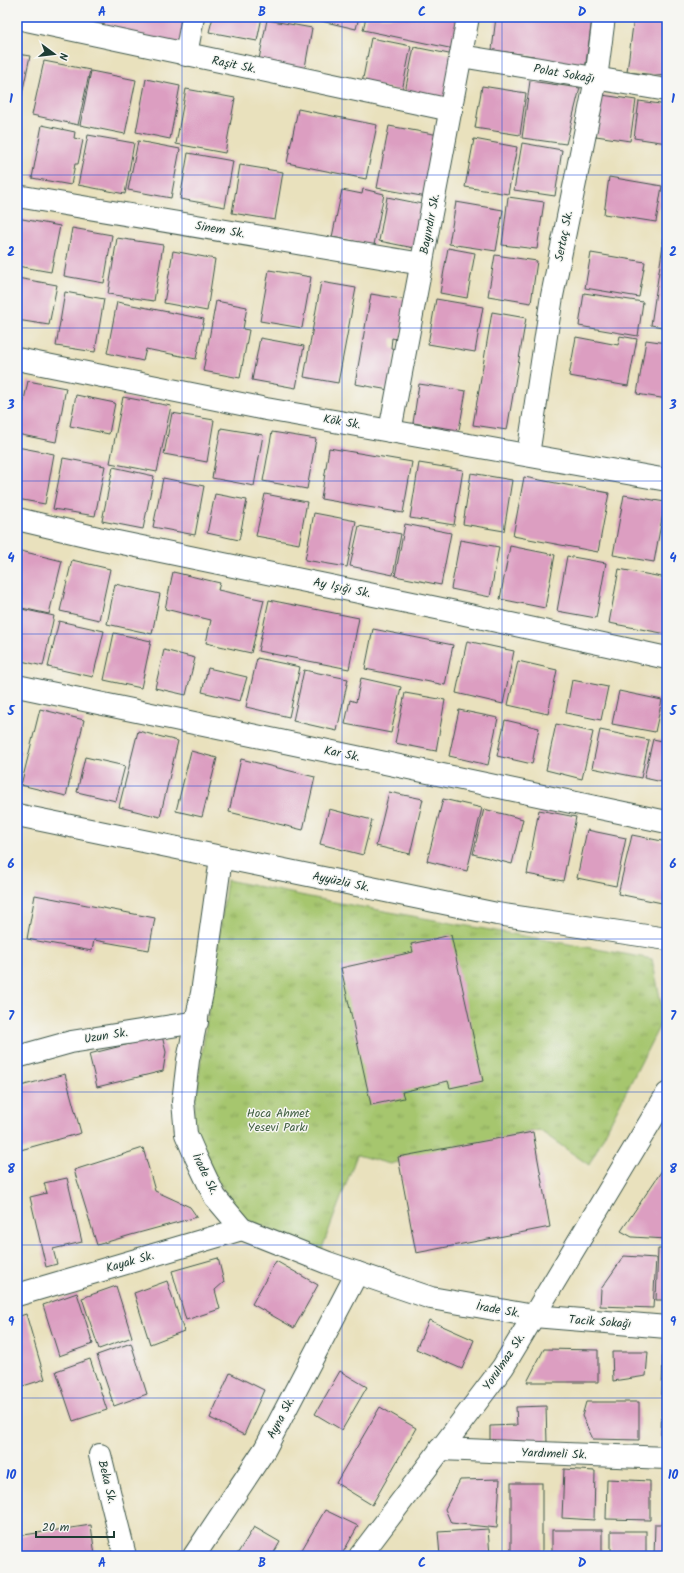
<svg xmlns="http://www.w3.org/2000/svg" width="684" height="1573" viewBox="0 0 684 1573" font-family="Kalam,sans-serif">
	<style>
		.grass { fill: url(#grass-tufts); stroke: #628251 }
		.building { fill: #dc9ec1 }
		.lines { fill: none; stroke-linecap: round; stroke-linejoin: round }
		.minor-casing { stroke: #3d5649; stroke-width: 24 }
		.minor { stroke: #fff; stroke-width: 22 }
		.grid { fill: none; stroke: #1d4ed8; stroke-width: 1; stroke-opacity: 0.55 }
		.labels { text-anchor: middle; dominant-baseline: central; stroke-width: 3; stroke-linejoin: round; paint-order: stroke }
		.street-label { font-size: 12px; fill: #1f3d34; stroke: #f6f6f2 }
		.park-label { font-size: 12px; fill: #415f42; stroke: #f6f6f2 }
		.neatline { fill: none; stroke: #1d4ed8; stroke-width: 1.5 }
		.grid-label { font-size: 13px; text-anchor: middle; font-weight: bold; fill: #1d4ed8 }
	</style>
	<defs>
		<pattern id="grass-tufts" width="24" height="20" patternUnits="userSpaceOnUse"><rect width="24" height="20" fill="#a6c66e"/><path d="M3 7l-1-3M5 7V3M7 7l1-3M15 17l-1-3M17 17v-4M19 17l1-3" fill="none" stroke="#87a25b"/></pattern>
	</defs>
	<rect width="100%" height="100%" fill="#f6f6f2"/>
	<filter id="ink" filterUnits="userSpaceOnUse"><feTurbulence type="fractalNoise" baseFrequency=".025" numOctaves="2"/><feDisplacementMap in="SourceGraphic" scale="8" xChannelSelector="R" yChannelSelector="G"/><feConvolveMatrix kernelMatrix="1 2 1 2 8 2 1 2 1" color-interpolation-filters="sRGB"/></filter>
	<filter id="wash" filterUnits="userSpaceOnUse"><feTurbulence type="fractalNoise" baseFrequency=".012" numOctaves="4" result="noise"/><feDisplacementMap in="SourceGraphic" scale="16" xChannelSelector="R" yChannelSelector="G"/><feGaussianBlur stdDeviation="0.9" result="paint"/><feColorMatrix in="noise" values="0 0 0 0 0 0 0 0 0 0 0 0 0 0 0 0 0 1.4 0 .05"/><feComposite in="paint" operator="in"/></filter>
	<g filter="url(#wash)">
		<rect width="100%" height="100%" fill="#e9e1bd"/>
		<!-- grass -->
		<path class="grass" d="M227,880L334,902L652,959L664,1017L589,1165L539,1130L390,1164L357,1155L321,1251L243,1218L206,1164L191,1130Z"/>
		<g id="blocks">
			<!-- building -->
			<g class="building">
				<path d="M45,17H85L84,25Z"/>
				<path d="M92,17H187L181,48L90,28Z"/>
				<path d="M213,17H262L257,41L209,32Z"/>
				<path d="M304,17H359L356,29Z"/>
				<path d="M366,17H460L454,49L363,30Z"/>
				<path d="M496,17H580L592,19L585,70L533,62L534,56L492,50Z"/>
				<path d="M634,17H667V76L627,72Z"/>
				<path d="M267,20L312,28L304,73L258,64Z"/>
				<path d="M371,38L411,46L402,91L362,83Z"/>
				<path d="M414,47L454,55L446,100L405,92Z"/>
				<path d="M17,54L30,56L18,113L17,112Z"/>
				<path d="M44,61L90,70L78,125L32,115Z"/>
				<path d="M91,71L136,80L125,134L80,125Z"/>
				<path d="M146,79L180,86L170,139L136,132Z"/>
				<path d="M530,81L580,88L566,144L522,138Z"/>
				<path d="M482,86L526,93L520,135L475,128Z"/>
				<path d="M186,89L235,98L225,153L176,144Z"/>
				<path d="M602,95L636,100L630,141L596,136Z"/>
				<path d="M639,101L667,105V143L634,138Z"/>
				<path d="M298,109L377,125L366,179L287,163Z"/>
				<path d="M42,125L75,132L74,138L83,140L78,164H75L71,185L32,178Z"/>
				<path d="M389,126L439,135L427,197L377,188Z"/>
				<path d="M88,135L134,143L125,194L78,185Z"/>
				<path d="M474,139L517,147L508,194L465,187Z"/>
				<path d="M138,141L180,149L171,198L128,190Z"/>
				<path d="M522,143L562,150L555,196L514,190Z"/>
				<path d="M188,153L233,161L225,207L180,199Z"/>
				<path d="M240,165L283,172L275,220L232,213Z"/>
				<path d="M609,177L662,186L656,222L604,214Z"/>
				<path d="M363,189L384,194L374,245L332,237L342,190L362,194Z"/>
				<path d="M387,197L422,204L414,248L379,241Z"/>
				<path d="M508,197L544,202L537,249L502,245Z"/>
				<path d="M456,202L503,210L496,251L449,244Z"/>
				<path d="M17,218L60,226L51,272L17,266Z"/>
				<path d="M72,228L112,235L104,283L64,276Z"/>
				<path d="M117,238L163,245L154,301L108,294Z"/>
				<path d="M664,238H667V328L651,325Z"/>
				<path d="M448,248L475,253L467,298L440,293Z"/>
				<path d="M173,251L215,259L207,311L164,303Z"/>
				<path d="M591,253L645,262L639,297L585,288Z"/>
				<path d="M495,255L537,261L531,303L488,296Z"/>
				<path d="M269,270L311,277L302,328L260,321Z"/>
				<path d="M17,278L57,285L49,325L17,320Z"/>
				<path d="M321,282L356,288L338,383L304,377Z"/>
				<path d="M65,292L104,299L95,352L56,346Z"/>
				<path d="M584,293L643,302L638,336L579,326Z"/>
				<path d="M371,294L407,300L400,340L392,338L391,348L396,349L389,390L355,384Z"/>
				<path d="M436,299L483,307L475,352L428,344Z"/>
				<path d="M216,301L247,307L243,329L249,330L240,378L203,371Z"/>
				<path d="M117,302L204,319L196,359L146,349L143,361L107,353Z"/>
				<path d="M492,312L526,318L507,430L473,425Z"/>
				<path d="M620,336L637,339L628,386L569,376L576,337L618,345Z"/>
				<path d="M260,338L304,346L296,388L252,380Z"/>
				<path d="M646,340L667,343V399L637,394Z"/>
				<path d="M28,381L66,388L56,442L17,434Z"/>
				<path d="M419,384L466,391L459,430L413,423Z"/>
				<path d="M76,395L115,403L109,434L70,426Z"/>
				<path d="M123,397L171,406L157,472L110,463Z"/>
				<path d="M172,413L214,420L207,462L164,454Z"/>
				<path d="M221,428L263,435L254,486L212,478Z"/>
				<path d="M272,432L316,439L307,489L263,481Z"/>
				<path d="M17,447L54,454L45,504L17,499Z"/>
				<path d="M329,448L412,462L403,513L321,499Z"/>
				<path d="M63,458L105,466L95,516L53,509Z"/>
				<path d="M419,463L463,470L454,525L410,518Z"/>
				<path d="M113,467L154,476L143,529L102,521Z"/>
				<path d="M471,473L512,480L504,531L463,524Z"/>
				<path d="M524,477L609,493L598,552L513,536Z"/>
				<path d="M163,478L204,486L195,535L153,527Z"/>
				<path d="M215,494L247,500L239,540L207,533Z"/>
				<path d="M265,494L307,502L299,544L256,536Z"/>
				<path d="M624,495L665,502L654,562L613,555Z"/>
				<path d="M314,513L356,521L347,567L305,560Z"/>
				<path d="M405,524L451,533L441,585L395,576Z"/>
				<path d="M359,526L401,534L393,575L350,566Z"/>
				<path d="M460,540L499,547L490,597L451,589Z"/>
				<path d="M510,546L555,555L545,608L500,599Z"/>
				<path d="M21,551L62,561L49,614L17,607V570Z"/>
				<path d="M567,556L606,563L596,618L557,611Z"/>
				<path d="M72,560L110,569L99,620L60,611Z"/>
				<path d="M619,569L667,578V634L609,623Z"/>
				<path d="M173,572L220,583L218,590L264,600L251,653L206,643L211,620L165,609Z"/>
				<path d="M115,584L160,594L152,634L107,624Z"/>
				<path d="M269,600L359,618L349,669L258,651Z"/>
				<path d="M17,608L54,616L43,666L17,660Z"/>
				<path d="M59,621L104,631L93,677L48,667Z"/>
				<path d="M373,629L453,645L445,685L365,669Z"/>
				<path d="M114,633L151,641L141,688L104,680Z"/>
				<path d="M467,641L514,651L503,704L456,693Z"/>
				<path d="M164,650L195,658L186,695L155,688Z"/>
				<path d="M257,658L300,667L289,717L246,707Z"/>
				<path d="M518,661L557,670L548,714L508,705Z"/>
				<path d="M208,668L247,677L240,701L202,692Z"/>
				<path d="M304,670L348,679L337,731L293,721Z"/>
				<path d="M361,678L401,687L391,733L345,724L350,700L356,702Z"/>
				<path d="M572,680L608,687L601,720L566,713Z"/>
				<path d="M619,691L662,700L655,732L612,724Z"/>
				<path d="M405,693L445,700L436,751L395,743Z"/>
				<path d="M40,709L84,720L66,796L21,785Z"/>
				<path d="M459,710L498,718L488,765L449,756Z"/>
				<path d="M505,720L539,728L532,764L497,756Z"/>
				<path d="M556,724L593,732L582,779L546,770Z"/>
				<path d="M600,730L649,740L641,778L592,768Z"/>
				<path d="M138,731L178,741L160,817L119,807Z"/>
				<path d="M653,739L667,742V783L644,778Z"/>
				<path d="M17,751L21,752L18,765H17Z"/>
				<path d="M191,751L217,758L202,817L176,811Z"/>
				<path d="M85,757L125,766L116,801L77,792Z"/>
				<path d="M241,759L315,777L303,830L229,812Z"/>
				<path d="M389,792L423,799L410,854L376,846Z"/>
				<path d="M443,799L482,808L467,871L427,861Z"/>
				<path d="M329,809L372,820L363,855L320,844Z"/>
				<path d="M484,809L523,819L512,864L473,854Z"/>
				<path d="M539,810L576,817L563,881L527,874Z"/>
				<path d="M587,830L626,838L616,886L577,878Z"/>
				<path d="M632,835L667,842V904L618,894Z"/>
				<path d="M17,837L20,838L18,850H17Z"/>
				<path d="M35,895L155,918L149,950L94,940L92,951L27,939Z"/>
				<path d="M451,935L483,1081L450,1088L448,1081L402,1092L404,1098L371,1105L341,968L413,952L411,944Z"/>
				<path d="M162,1036L166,1052L163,1071L97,1087L89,1054Z"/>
				<path d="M65,1074L81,1133L17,1151V1087Z"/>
				<path d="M533,1132L550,1227L416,1253L398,1157Z"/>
				<path d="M143,1148L155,1191L190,1207L197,1217L131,1235L97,1245L74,1170Z"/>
				<path d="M667,1163V1239L632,1237L621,1231Z"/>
				<path d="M67,1178L82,1242L53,1249L57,1264L46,1267L30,1197L47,1193L44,1183Z"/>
				<path d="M658,1249H667V1300H656Z"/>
				<path d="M624,1256L656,1258L653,1308L600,1306L601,1289Z"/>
				<path d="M218,1258L224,1282L215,1290L220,1309L186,1320L172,1271Z"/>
				<path d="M276,1261L318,1285L294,1328L252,1304Z"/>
				<path d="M167,1281L184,1331L150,1344L134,1293Z"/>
				<path d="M116,1286L132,1337L99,1349L82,1298Z"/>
				<path d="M77,1293L93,1344L59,1356L43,1305Z"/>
				<path d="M26,1314L45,1379L17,1388V1317Z"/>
				<path d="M429,1320L474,1340L462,1369L416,1349Z"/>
				<path d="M131,1343L147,1394L114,1406L97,1355Z"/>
				<path d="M544,1349L598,1350V1382H527Z"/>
				<path d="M663,1350H667V1438H661Z"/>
				<path d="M612,1352H648L646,1376L613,1381Z"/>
				<path d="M90,1359L107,1410L73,1421L56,1371Z"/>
				<path d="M340,1371L367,1387L342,1430L315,1414Z"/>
				<path d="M230,1373L264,1390L244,1435L210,1418Z"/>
				<path d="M586,1402H639V1440L593,1439L582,1416Z"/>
				<path d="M546,1406L547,1443L490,1445V1426L517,1425L516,1407Z"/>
				<path d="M380,1407L416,1428L372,1505L336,1483Z"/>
				<path d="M564,1469L595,1471L594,1520L562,1518Z"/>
				<path d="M500,1479L497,1528L451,1523L445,1509L460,1480Z"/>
				<path d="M607,1479L650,1481V1520L606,1519Z"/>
				<rect x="511" y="1483" width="31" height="73"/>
				<path d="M325,1510L358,1526L341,1556H307L300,1553Z"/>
				<path d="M655,1524H667V1556H654Z"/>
				<path d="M91,1525L95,1556H17V1536Z"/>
				<path d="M254,1527L280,1542L272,1556H236Z"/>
				<path d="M488,1529L490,1556H440L438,1532Z"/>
				<rect x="552" y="1530" width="50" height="26"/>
				<rect x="611" y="1531" width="35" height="25"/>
			</g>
		</g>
	</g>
	<g filter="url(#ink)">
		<use href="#blocks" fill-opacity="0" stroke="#3d5649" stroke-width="1"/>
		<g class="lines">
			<!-- minor casing -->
			<g class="minor-casing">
				<g id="minor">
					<path d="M17,18L451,110"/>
					<path d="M186,55L193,17"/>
					<path d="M461,56L667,90"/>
					<path d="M17,196L422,264"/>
					<path d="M17,359L266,409L667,480"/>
					<path d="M390,431L468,17"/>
					<path d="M528,455L552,296L596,79L604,17"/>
					<path d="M17,519L98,538L451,611L667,658"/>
					<path d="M17,686L667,822"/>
					<path d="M17,815L497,914L667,939"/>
					<path d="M221,858L202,993L188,1060L183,1102L186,1134L196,1157L215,1197L242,1229L328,1263L431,1298L534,1316L667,1327"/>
					<path d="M17,1057L71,1042L197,1022"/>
					<path d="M17,1295L242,1229"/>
					<path d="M440,1449L667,1458"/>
					<path d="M100,1455L125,1556"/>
					<path d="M194,1556L265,1449L357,1273"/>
					<path d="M360,1556L503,1367L667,1094"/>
				</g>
			</g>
			<!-- minor -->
			<use href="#minor" class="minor"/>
		</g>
	</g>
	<!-- grid -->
	<path class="grid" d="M182,17V1556M342,17V1556M502,17V1556M17,175H667M17,328H667M17,481H667M17,634H667M17,786H667M17,939H667M17,1092H667M17,1245H667M17,1398H667"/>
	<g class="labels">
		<!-- street labels -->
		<g class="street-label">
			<text transform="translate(234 65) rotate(12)">Raşit Sk.</text>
			<text transform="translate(564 74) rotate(10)">Polat Sokağı</text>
			<text transform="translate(430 224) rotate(-79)">Bayındır Sk.</text>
			<text transform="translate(220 230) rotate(10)">Sinem Sk.</text>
			<text transform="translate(564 236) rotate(-79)">Sertaç Sk.</text>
			<text transform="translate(342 422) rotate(10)">Kök Sk.</text>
			<text transform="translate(342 588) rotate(12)">Ay Işığı Sk.</text>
			<text transform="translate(342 754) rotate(12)">Kar Sk.</text>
			<text transform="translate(341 882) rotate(12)">Ayyüzlü Sk.</text>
			<text transform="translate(106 1036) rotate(-9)">Uzun Sk.</text>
			<text transform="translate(205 1174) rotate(64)">İrade Sk.</text>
			<text transform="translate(130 1262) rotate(-16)">Kayak Sk.</text>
			<text transform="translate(498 1310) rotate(10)">İrade Sk.</text>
			<text transform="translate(600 1322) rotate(4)">Tacik Sokağı</text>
			<text transform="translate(504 1362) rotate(-56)">Yorulmaz Sk.</text>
			<text transform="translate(281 1418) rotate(-62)">Ayna Sk.</text>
			<text transform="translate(554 1454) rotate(2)">Yardımeli Sk.</text>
			<text transform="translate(107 1482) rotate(76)">Beka Sk.</text>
		</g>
		<!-- park labels -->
		<g class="park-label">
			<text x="278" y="1113">Hoca Ahmet<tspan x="278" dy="14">Yesevi Parkı</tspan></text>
		</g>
	</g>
	<!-- margin -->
	<rect width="684" height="1573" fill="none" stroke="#f6f6f2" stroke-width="44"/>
	<!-- north arrow -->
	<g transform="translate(54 54) rotate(105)" stroke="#f6f6f2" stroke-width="3" paint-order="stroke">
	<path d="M0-3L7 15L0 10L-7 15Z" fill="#1f3d34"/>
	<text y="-6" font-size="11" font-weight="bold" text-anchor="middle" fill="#1f3d34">N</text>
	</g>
	<!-- scale -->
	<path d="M36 1531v6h78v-6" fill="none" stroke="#1f3d34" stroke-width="2"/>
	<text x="42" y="1531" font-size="12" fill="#1f3d34" stroke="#f6f6f2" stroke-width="3" paint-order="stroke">20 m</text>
	<rect x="22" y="22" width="640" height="1529" class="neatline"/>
	<g class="grid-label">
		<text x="102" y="16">A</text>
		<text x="262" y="16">B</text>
		<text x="422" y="16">C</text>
		<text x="582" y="16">D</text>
		<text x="11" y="103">1</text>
		<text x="673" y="103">1</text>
		<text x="11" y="256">2</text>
		<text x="673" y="256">2</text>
		<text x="11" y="409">3</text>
		<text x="673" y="409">3</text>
		<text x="11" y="562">4</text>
		<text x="673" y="562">4</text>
		<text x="11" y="715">5</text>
		<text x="673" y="715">5</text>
		<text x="11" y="868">6</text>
		<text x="673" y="868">6</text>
		<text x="11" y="1020">7</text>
		<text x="673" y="1020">7</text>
		<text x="11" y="1173">8</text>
		<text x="673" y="1173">8</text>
		<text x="11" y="1326">9</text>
		<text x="673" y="1326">9</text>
		<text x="11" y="1479">10</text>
		<text x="673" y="1479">10</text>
		<text x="102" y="1567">A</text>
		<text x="262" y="1567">B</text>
		<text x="422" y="1567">C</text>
		<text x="582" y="1567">D</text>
	</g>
</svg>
